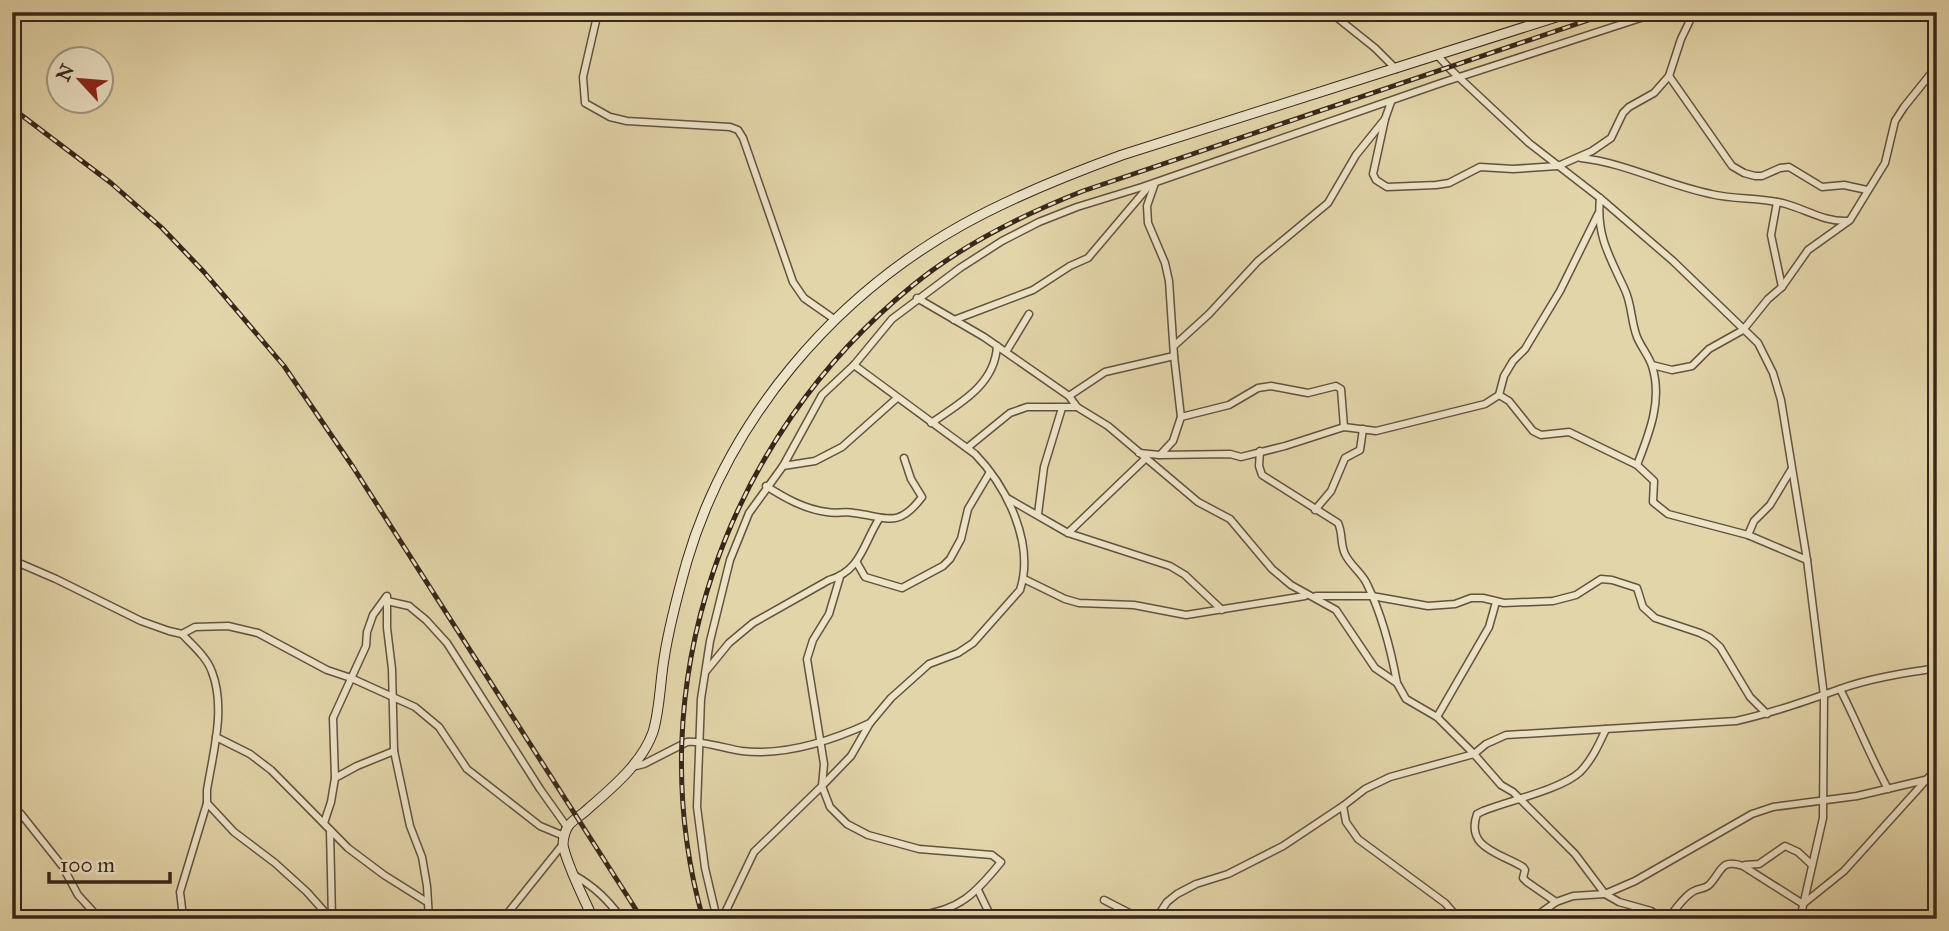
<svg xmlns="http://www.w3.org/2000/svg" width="1949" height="931" viewBox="0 0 1949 931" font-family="'IM FELL Great Primer',serif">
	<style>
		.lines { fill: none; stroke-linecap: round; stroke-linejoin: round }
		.street-casing { stroke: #63523d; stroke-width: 9 }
		.secondary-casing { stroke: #382719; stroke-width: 11 }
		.street { stroke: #ede4c8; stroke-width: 6 }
		.secondary { stroke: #ede4c8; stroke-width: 9 }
		.rail-casing { stroke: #382719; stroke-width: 5 }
		.rail { stroke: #ede4c8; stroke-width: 2.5; stroke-dasharray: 8; stroke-linecap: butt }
	</style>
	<rect width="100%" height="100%" fill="#e3d5aa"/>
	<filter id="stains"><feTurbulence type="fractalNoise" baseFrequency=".00286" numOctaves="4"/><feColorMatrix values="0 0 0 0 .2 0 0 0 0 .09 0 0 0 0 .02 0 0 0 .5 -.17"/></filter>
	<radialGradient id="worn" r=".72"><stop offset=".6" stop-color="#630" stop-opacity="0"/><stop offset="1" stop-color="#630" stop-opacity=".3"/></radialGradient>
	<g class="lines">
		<!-- street casing -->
		<g class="street-casing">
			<g id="street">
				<path d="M598,12L583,77L585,103L610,117L627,121L730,127L738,130L743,138L793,282L804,298L834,319"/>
				<path d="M1330,12L1375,48L1396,69"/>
				<path d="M1438,56L1450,69L1529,143L1600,198L1673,261L1758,343L1773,373L1781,400L1807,560L1824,696L1823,818L1800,919"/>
				<path d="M1669,76L1732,166L1744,173L1755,176H1762L1780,168L1789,167L1822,187L1844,185L1867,190"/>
				<path d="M1385,119L1373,174L1376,180L1387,187L1436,185L1449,183L1480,167L1513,169L1558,166L1592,151L1611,138L1623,113L1629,107L1654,93L1669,76L1681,39L1694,12"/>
				<path d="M1581,158C1626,163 1666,185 1711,194C1735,200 1761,197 1786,204C1807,210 1825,222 1848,221"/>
				<path d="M1155,183L1147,206L1148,223L1165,263L1169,281L1174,356L1181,417L1173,441L1160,455"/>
				<path d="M1600,198C1596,236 1610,257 1625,290C1632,305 1631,322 1637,337C1641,347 1649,356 1652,366C1663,400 1649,434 1637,465"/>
				<path d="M1777,202L1771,235L1782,287"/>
				<path d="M917,298L984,337L1069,396L1077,407L1108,426L1198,502L1230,519L1272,569L1291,585L1336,610L1375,668L1397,683L1406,699L1437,717L1474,754L1501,785L1513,792L1575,854L1605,894L1619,902L1651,911L1662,919"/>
				<path d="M954,320L1033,290L1070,266L1088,258L1149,186"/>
				<path d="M1175,345L1209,314L1258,261L1328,203L1356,155L1385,119L1391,102"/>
				<path d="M1006,352L1029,314"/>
				<path d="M1652,365L1672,370L1692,366L1709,349L1743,330L1768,299L1782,287L1808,250L1850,220L1885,163L1895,121L1904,107L1937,66"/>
				<path d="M1499,395L1509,401L1533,431L1541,435L1569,432L1637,465L1654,481L1653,502L1668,514L1748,535L1807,560"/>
				<path d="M1069,396L1105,372L1174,356"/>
				<path d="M1181,417L1229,405L1258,388L1271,386L1308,393L1336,386L1341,389L1344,427"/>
				<path d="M931,423C959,404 995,385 997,346"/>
				<path d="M967,448L1010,413L1027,407H1077"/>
				<path d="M1260,451L1259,466L1262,475L1338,523C1343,533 1340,544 1345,554C1350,565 1362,573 1367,584C1382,615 1391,650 1397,683"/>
				<path d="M1139,453L1160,455L1230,454L1241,457L1285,446L1344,427L1376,431L1485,404L1499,395L1504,376L1513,361L1525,349L1560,291L1598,214"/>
				<path d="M783,466L815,461L842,447L897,398"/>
				<path d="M766,486C785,498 804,509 827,512C836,514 845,511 854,513C887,517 898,529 922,497L911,479L904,458"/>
				<path d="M1007,498L1068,533L1170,566L1185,575L1222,610"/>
				<path d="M1315,510L1331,491L1345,458L1360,450L1363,429"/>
				<path d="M1038,514L1044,467L1062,408"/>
				<path d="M1068,533L1145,459"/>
				<path d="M1748,535L1754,521L1770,505L1791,470"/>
				<path d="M12,560L56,579L141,621L169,631L182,634L195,627L228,626L258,633L327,670L351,678L415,707L439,727L467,769L540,826L564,836"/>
				<path d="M857,563L865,577L902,588L943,566L950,559L961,539L968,509L990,472"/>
				<path d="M840,577L829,614L813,640L807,659L824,764L822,786L830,807L847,824L868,835L919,849L992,855L1001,862C976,893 959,911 918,915"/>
				<path d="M1024,579L1065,599L1079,603L1134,605L1186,615L1305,596"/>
				<path d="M387,596V628L392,669L394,751L410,826L422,857L427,886L429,919"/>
				<path d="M1316,596H1372L1428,606L1455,604L1471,598H1483L1504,603L1553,601L1576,595L1601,579L1612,580L1637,588L1643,607L1655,618L1700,633L1710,638L1720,647L1750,697L1767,714"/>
				<path d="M387,601L409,606L426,620L447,643L540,789L567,827"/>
				<path d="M182,634C192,645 207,657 212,672C226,708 213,753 207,790V803L234,832L275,863L307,892L331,919"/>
				<path d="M707,670L729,643L753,623L829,580C861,571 863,544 879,519"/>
				<path d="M1840,689C1857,722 1870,756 1888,789"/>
				<path d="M1437,717L1489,627L1496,602"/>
				<path d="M216,737L250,754L271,770L348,848L384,875L427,902"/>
				<path d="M632,767L644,764L687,742C698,740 728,749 742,751C785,756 831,741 870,723"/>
				<path d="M335,778L357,766L394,751"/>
				<path d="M12,806L21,814L63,867L78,895L100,919"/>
				<path d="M1343,806L1346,822L1358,839L1445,903L1459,919"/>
				<path d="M324,823L331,802L335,778L333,718L366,646L367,632L373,615L386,597"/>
				<path d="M330,830L332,919"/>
				<path d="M1745,865L1759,864L1785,846L1798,852L1812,865"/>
				<path d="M574,875C595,887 608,900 622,919"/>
				<path d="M978,890L992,919"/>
				<path d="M1104,900L1141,919"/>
				<path d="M1556,902L1527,882L1523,878L1525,870L1523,867C1500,853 1465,848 1477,814L1483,811C1508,801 1562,789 1580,772C1592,760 1599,744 1606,729"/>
				<path d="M1803,904L1844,871L1937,768"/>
				<path d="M179,919L182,908L180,892L207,803"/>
				<path d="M503,919L563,844"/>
				<path d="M717,919L705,868L697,807L701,699L710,641L730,560L749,513L783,466L822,395L854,365L892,319L960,268L1002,241L1039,222L1077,207L1142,187L1444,82L1659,12"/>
				<path d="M722,919L754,852L822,786L851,756L870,723L891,698L929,664L958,653L973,643L1020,590C1035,544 1007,487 975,454L854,365"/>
				<path d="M1156,919L1167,902L1177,894L1196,884L1228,874L1283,846L1343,806L1365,789L1390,777L1474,754L1486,744L1506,735L1736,721C1772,713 1806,701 1840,689C1871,678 1904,673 1937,668"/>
				<path d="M1532,919L1556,902L1573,896L1605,894L1635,881L1752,814L1773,807L1857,796L1925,780"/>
				<path d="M1668,919C1675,910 1684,896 1694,891C1699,888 1705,889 1709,885C1722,872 1720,858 1743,866L1803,904"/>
			</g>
		</g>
		<!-- secondary casing -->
		<g class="secondary-casing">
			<path id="secondary" d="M593,919C584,898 567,866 563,845C563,839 565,830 569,825C574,819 583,814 589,808C613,787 642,763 653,732C660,709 660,682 664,659C669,626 678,593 687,561C729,419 833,297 962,225C1012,197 1067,175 1122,155L1572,12"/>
		</g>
		<!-- street -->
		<use href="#street" class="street"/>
		<!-- secondary -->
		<use href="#secondary" class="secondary"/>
		<!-- rail casing -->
		<g class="rail-casing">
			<g id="rail">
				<path d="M12,108L111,183L162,228L204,272L284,366L353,467L642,919"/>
				<path d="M703,919C637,685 727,437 912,286C963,244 1022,215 1083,191L1612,12"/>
			</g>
		</g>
		<!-- rail -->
		<use href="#rail" class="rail"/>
	</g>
	<!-- margin -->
	<rect width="1949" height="931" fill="none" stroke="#e3d5aa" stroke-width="42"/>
	<rect x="14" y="14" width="1921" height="903" fill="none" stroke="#382719" stroke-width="3.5"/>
	<rect x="21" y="21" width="1907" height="889" fill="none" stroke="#382719" stroke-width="2"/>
	<!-- north arrow -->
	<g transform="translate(80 80) rotate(296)"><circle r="33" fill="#ede4c8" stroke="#a59882" stroke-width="2"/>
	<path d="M0-5L12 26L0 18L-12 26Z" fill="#8f2418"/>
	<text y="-10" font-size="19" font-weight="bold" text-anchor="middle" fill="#382719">N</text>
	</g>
	<!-- scale -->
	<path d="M49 872v10h121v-10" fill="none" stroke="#382719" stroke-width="3.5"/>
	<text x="60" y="872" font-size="21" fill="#382719" stroke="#ede4c8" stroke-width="5" paint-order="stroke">100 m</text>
	<rect width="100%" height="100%" filter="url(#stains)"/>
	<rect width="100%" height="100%" fill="url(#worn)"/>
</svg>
